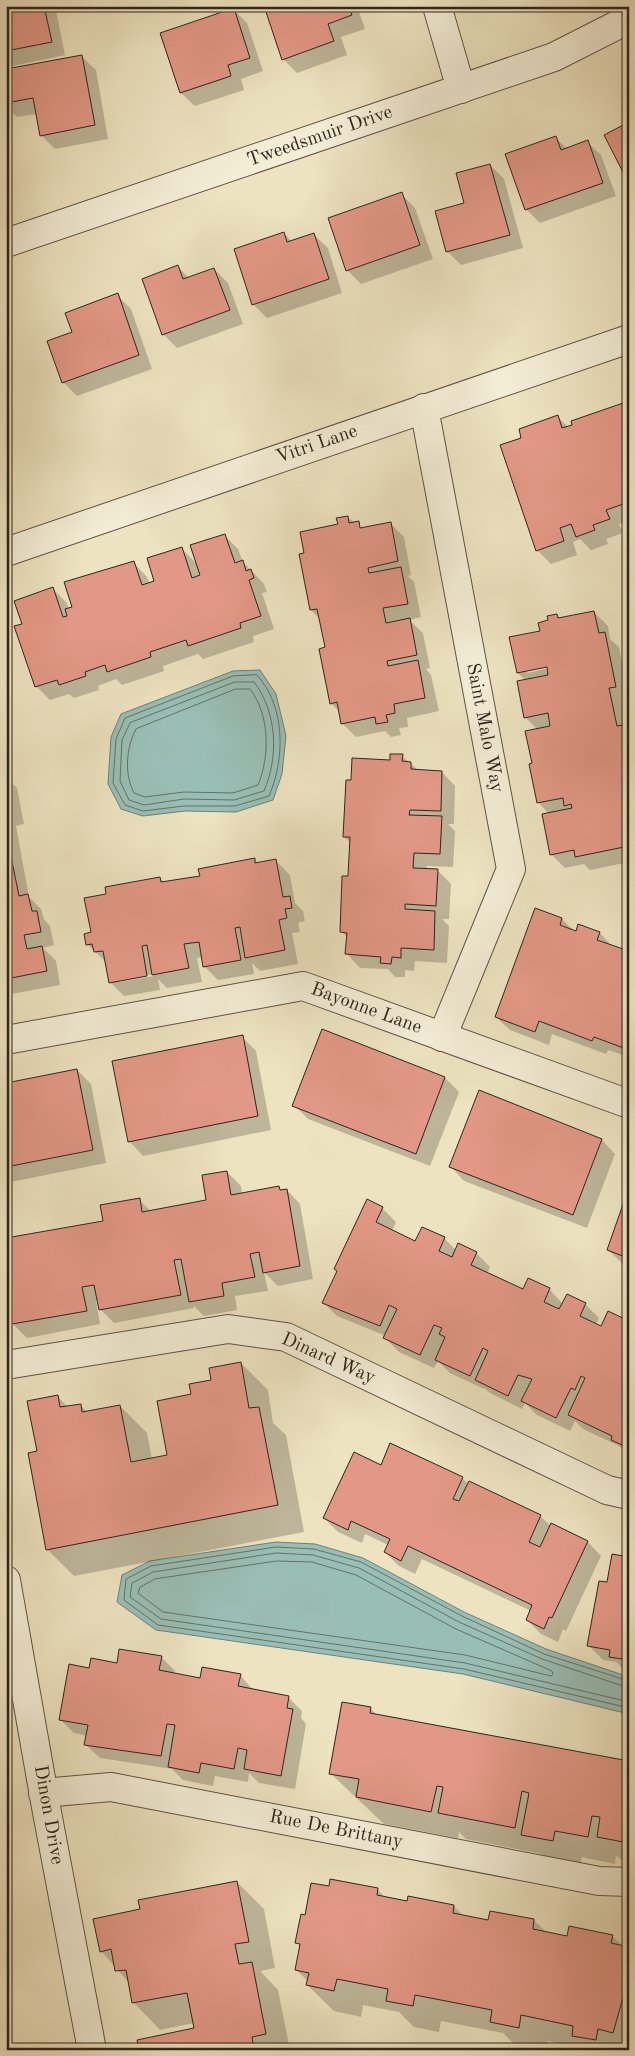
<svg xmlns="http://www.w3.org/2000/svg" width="635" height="2056" viewBox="0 0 635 2056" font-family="'Old Standard TT',serif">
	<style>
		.water { fill: #99beb5; stroke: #6e8077 }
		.shadow { fill: #0003; fill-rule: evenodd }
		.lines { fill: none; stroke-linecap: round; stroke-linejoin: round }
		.shore { stroke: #647168; stroke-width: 1 }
		.building { fill: #e39887; stroke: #2e241b }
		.minor-casing { stroke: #5e5444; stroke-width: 30 }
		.minor { stroke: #f3edd6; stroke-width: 28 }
		.labels { text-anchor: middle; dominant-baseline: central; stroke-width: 5; stroke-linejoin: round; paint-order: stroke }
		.street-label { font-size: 19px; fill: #2e241b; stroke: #f3edd6 }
	</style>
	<rect width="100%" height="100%" fill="#ede3c0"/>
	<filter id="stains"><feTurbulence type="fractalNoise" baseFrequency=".004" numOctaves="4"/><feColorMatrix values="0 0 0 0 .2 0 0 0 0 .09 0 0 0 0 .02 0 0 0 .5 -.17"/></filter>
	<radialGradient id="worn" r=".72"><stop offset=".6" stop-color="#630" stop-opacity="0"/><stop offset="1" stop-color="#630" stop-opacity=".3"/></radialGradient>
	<!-- water -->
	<g class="water">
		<path d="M260,670L276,694L286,736L282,774L273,800L236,812L185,811L143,816L121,809L108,784L111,737L121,714L233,671Z"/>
		<path d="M276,1542L315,1544L363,1558L464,1612L546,1649L629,1677V1714L463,1674L156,1630L117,1602L122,1575L150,1561Z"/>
	</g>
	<!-- shadow -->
	<g class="shadow">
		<path d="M6,6H55L65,55L8,67Z"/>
		<path d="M265,6H357L365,29L341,37L347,55L297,73L283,59Z"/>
		<path d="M233,9L247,23L263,71L241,79L244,90L195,106L181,93Z"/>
		<path d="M82,57L96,70L108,139L55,149L41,135L37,114L17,117L6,107V71Z"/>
		<path d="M556,138L567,149L587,142L601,155L616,196L540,223L527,210L507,155Z"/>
		<path d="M490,165L504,179L523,248L461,265L447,251L466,204Z"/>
		<path d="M401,194L415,208L433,259L361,284L347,270Z"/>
		<path d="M284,233L292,242L314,235L328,248L342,293L267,318L253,304Z"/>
		<path d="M178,267L189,278L214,269L228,283L243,324L177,348L163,334Z"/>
		<path d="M117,295L131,309L152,369L77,396L63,382L73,332Z"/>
		<path d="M629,403V521L619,524L623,533L606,539L608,544L591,550L580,539L573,542L577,555L551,564L537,550L523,438L558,417L568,427Z"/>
		<path d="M347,517L364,529L390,523L404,537L411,575L408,576L414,582L421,617L409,620L423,633L430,668L426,669L431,675L439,711L407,718L408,727L399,728L401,735L391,737L385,731L356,737L342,723L340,712L331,703L326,648L320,619L311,610L306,554Z"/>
		<path d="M224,535L238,549L243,562L264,584L267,592L262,593L274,629L253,636L254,642L203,659L198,654L163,666L164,671L122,685L116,679L98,686L99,690L74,698L69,694L50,700L36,686L23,625L53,589L67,603L69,609L134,563L147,577L150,584L156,582L181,548L197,564Z"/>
		<path d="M594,612L608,626L610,639L619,647L629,697V700L622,702L629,733V862L590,870L584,864L565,868L551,854L549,814L539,803L531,765L534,764L538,730L525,717L526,681L518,673L541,632L556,615L561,619ZM553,665L554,667L527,673V670Z"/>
		<path d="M402,756L419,771L442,772L455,786L454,824H448L455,831L453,867L427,866V870H437L451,884L449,919H442L449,926L447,963L415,961L414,971L405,970V977H395L388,969L360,968L347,954L348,938L341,931L349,878L351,843L344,837L352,781Z"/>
		<path d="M6,777L17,788L24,824L16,826L29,897L41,909L44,919L50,926L54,945L43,948L56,961L60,985L6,995Z"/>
		<path d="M254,859L259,864L276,861L290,875L295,903L303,911L305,921L298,923L300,932L292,933L298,964L260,971L252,963L254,974L218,980L204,966L203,957L197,958L202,982L167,988L158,979L160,990L124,996L110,982L107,963L87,944L108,895L160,878L165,883L201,877ZM153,974L154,976L119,982V980Z"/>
		<path d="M562,919L575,932L577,933L579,926L600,933L613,947L629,953V1057L608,1050L606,1054L552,1034L549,1045L510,1030L496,1017Z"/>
		<path d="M323,1031L445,1078L459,1092L430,1166L308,1119L294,1105Z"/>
		<path d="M242,1037L256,1051L271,1130L143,1156L130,1142L114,1062Z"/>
		<path d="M77,1070L91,1084L106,1163L6,1183V1084Z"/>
		<path d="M602,1140L615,1154L587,1228L464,1181L451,1167Z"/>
		<path d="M227,1172L241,1186L242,1194L278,1187L282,1191L287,1190L300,1204L313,1279L278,1286L264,1272L268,1291L235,1296L237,1310L204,1316L193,1305L194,1308L114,1323L100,1309L98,1300L96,1301L100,1324L27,1338L13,1324L12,1318L6,1319V1239L104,1222L139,1200L151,1211L208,1201Z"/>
		<path d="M629,1192V1266L622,1263L608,1250Z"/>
		<path d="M382,1208L396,1222L392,1231L416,1242L444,1238L456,1250L476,1253L490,1267L487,1274L523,1291L549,1289L563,1304H585L599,1318L596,1325L601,1328L629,1322V1454L619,1446L583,1429L575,1421L570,1431L537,1415L525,1403L522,1409L490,1393L484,1388V1389L450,1373L438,1361L434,1368L399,1352L385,1338L386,1336L337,1316L324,1303Z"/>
		<path d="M241,1363L268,1390L273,1423L286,1435L304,1532L74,1576L47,1549L38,1452L58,1397L68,1407L80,1405L88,1413L120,1406L147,1433L152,1460L169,1456L192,1395Z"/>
		<path d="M381,1466L462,1478L469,1484L540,1516L551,1526L588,1542L601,1556L566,1631L563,1629L558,1642L541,1634L527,1620L531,1611L422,1559L415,1574L399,1566L385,1552L388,1545L365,1534L362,1543L338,1532L324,1518Z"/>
		<path d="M629,1559V1671L624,1670L616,1662L603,1660L589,1646L608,1584Z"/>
		<path d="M161,1657L175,1671L174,1675L201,1679L240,1675L254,1691L288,1697L302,1711L301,1718L306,1724L295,1789L259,1783L249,1773L248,1782L215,1776L213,1786L183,1780L172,1769L100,1758L86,1745L88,1736L74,1733L60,1719L90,1669Z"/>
		<path d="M371,1709L377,1715L629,1763V1864L625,1863L616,1855L615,1864L582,1857L580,1867L549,1861L542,1854L466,1839L459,1832L458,1838L384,1824L330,1773Z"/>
		<path d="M237,1882L264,1909L275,1968L261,1971L262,1973L278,1990L290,2050H140L195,2029L194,2023L160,2030L134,2003L130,1984L101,1951L141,1910Z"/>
		<path d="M330,1888L377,1889L386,1898L454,1906L464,1917L489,1922L491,1912L534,1920L546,1932L568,1937L612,1936L624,1947L629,1948V2050H587L548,2041L546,2050H525L518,2048L503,2033L441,2021L439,2032L414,2027L399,2012L363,2005L361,2017L334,2011L307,1985L308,1981L296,1970L301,1946L297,1942L306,1917Z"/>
	</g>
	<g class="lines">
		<!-- shore -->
		<g class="shore">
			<path d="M257,675C286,707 285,759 269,796L235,806H184L143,811L125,805L113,783L116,739L125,718L233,676Z"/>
			<path d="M235,682H254C277,712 279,756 264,791L234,800L184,799L144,805L129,800L120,781L122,740L130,723Z"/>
			<path d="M236,689H250C270,715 270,756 258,785L233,793L184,792L145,797L134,793C124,774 126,748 136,729Z"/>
			<path d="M277,1561L312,1562L356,1575L456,1629L552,1671L553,1674L551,1676L465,1655L163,1612L138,1593L140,1587L155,1579Z"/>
			<path d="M629,1681L544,1654L462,1616L361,1562L314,1549L276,1547L151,1566L126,1579L124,1600L158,1625L464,1669L629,1708"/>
			<path d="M629,1688L542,1659L459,1622L359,1568L313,1555L276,1553L153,1572L132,1583L130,1597L161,1619L465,1663L629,1702"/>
		</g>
	</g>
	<!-- building -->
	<g class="building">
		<path d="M6,6H44L52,42L6,51Z"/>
		<path d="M264,6H349L352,15L328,24L334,41L282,60Z"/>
		<path d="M234,8L250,58L228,65L231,76L180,93L160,33Z"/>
		<path d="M82,55L95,125L40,136L33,98L6,103V69Z"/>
		<path d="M629,122V177L626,178L604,135Z"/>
		<path d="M556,136L561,150L588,140L603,183L525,210L505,154Z"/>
		<path d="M490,164L510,235L446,252L435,211L464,203L456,173Z"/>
		<path d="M402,192L420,245L346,271L328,218Z"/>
		<path d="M284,232L287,242L314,233L329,279L252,305L234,249Z"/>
		<path d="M178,265L183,279L214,268L230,310L162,335L142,279Z"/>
		<path d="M118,293L139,355L62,383L47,341L72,332L65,313Z"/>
		<path d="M629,401V502L606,510L610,519L593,525L595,530L576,537L571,524L560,528L564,541L536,551L500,445L521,438L519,429L558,415L562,428L572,425L571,421Z"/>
		<path d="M348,516L349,523L359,521L360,528L391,522L398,561L368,568L369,573L401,567L408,604L383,608L386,623L410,618L417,655L387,661L388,666L418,660L425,698L394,704L395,713L386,715L388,722L376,724L375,717L341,724L337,702L330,704L319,649L325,647L317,609L310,610L299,554L304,553L300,532L338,524L336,518Z"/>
		<path d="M225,534L235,563L243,560L246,571L251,569L254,578L249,580L261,616L240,623L241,628L188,646L186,640L150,652L151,657L107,672L105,665L85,672L86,676L59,685L57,680L35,687L14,626L22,624L14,601L53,587L63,617L67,616L65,609L72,607L64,582L134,561L142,585L154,581L147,558L182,547L192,578L200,575L190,545Z"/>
		<path d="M594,611L599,633L605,632L616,687L609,688L617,726L623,725L629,756V771L625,772L629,792V846L575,857L574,850L550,855L542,814L572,808L571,804L564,806L563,798L537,803L529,764L532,763L525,731L550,726L548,713L524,718L517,681L548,675L547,667L517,673L509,637L540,631L538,623L548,620L547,616L557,614L558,618Z"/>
		<path d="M390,754H403L402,761L411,762V769L442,771L441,811L410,810L409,815L442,816L440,854L414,853L413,868L438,869L436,906L405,904V909L435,911L434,950L401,948V958L392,957L391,964L380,963L381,957L345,954L347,933L340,932L342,876H348L350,837H343L346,780H351L352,758L390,760Z"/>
		<path d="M6,785L11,811L6,812Z"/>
		<path d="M6,832L19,896L28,894L32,911H37L41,932L24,935L27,949L42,946L47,971L6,979Z"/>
		<path d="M255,858V863L276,859L283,897L290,896L292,908L285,909L287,918L279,920L285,950L245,958L240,927L235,928L241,960L203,967L199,942L184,944L189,968L152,975L147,945L142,946L147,976L109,983L103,951L94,952L92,944L86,945L84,934L91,932L84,898L106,894L105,887L160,877L161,882L200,876L198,869Z"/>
		<path d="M535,908L562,918L560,925L576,931L578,924L600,932L597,940L629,951V1050L594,1037L592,1041L539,1021L535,1032L495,1017Z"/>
		<path d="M322,1029L445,1077L416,1154L292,1106Z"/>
		<path d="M243,1035L258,1116L128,1142L112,1061Z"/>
		<path d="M77,1069L93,1150L6,1167V1083Z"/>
		<path d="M479,1090L602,1139L573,1215L449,1167Z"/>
		<path d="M227,1171L231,1195L279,1186L280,1190L287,1189L300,1266L263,1273L259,1252L250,1254L255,1277L222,1283L224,1296L189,1302L181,1259L174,1260L181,1295L99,1310L94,1285L82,1287L87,1311L12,1324L6,1303V1238L103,1221L100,1205L140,1198L142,1212L206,1200L202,1175Z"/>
		<path d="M628,1190H629V1265L626,1264L628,1258L607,1250Z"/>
		<path d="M367,1199L383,1207L376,1222L415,1241L422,1227L445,1237L439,1251L452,1257L458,1243L477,1252L471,1265L523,1289L528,1278L550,1288L544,1302L559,1309L567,1294L586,1303L580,1316L601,1326L608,1311L629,1321L627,1339L629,1340V1448L611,1440L612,1436L568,1415L585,1378L581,1376L575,1390L571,1388L556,1418L521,1401L532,1379L518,1375L508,1396L475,1380L488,1351L483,1348L470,1376L435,1360L445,1337L439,1334L442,1328L434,1325L420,1355L383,1338L397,1309L389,1305L380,1326L322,1303L337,1271L334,1269Z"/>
		<path d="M241,1362L249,1408L259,1407L278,1505L46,1550L28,1453L37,1451L27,1401L58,1395L60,1407L81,1404L82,1412L120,1405L131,1462L167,1455L157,1401L191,1394L189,1384L211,1380L209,1368Z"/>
		<path d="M390,1443L463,1477L453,1499L459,1501L469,1481L541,1515L529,1542L540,1547L551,1523L588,1541L552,1618L549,1617L544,1629L526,1620L532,1605L408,1546L401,1561L384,1552L390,1539L351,1521L348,1530L323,1518L354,1452L381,1465Z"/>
		<path d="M612,1554L629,1557V1660L609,1657L610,1650L587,1646L599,1581L607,1582Z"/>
		<path d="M119,1649L162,1656L159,1670L200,1678L202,1667L241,1674L238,1686L289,1696L287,1708L293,1709L281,1776L244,1769L247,1750L238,1748L234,1769L201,1763L199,1773L168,1767L175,1725L167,1724L161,1756L84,1745L88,1725L59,1720L69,1664L89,1668L91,1658L117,1663Z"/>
		<path d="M342,1702L371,1707L370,1713L629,1761V1843L597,1837L600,1817L592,1816L588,1837L555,1831L553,1841L521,1835L529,1793L522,1791L515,1828L438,1813L443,1787L437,1786L431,1812L356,1797L359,1779L329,1774Z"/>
		<path d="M330,1879L378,1888L377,1895L407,1901L408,1896L454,1905L453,1913L488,1920L490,1911L534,1919L533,1929L567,1936L569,1926L613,1935L611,1943L629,1947L623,1979L628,1980L613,2033L598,2029L596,2040L572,2036L573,2026L521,2015L519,2028L490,2022L492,2010L415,1995L413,2006L386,2001L388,1989L337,1979L334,1991L306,1985L309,1973L295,1970L300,1944L295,1943L301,1914L305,1915L311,1883L329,1886Z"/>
		<path d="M237,1881L249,1942L235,1944L239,1964L252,1962L266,2034L252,2037L254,2050H139L137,2040L194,2028L187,1993L132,2003L126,1970L115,1971L111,1949L100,1952L93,1919L140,1909L138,1900Z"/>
	</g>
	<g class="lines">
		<!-- minor casing -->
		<g class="minor-casing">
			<g id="minor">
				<path d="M437,6L461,89"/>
				<path d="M6,243L554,57L629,19"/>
				<path d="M424,408L511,869L442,1037"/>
				<path d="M6,552L629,339"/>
				<path d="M6,1040L303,986L629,1104"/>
				<path d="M6,1365L228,1329L286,1337L607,1490L629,1495"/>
				<path d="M6,1580L46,1807L92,2050"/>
				<path d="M43,1793L111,1787L599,1881L629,1882"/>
			</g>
		</g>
		<!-- minor -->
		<use href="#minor" class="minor"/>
	</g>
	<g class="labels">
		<!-- street labels -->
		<g class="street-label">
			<text transform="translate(320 137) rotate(-19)">Tweedsmuir Drive</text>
			<text transform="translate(317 445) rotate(-19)">Vitri Lane</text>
			<text transform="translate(484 728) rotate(79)">Saint Malo Way</text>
			<text transform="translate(366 1009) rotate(20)">Bayonne Lane</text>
			<text transform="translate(328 1359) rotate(24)">Dinard Way</text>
			<text transform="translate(48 1815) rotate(80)">Dinon Drive</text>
			<text transform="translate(336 1830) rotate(11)">Rue De Brittany</text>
		</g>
	</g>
	<!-- margin -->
	<rect width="635" height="2056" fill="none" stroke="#ede3c0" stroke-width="25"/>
	<rect x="8" y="8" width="620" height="2041" fill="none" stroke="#2e241b" stroke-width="2.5"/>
	<rect x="12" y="12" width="610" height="2031" fill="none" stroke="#2e241b"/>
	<rect width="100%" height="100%" filter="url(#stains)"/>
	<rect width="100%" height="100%" fill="url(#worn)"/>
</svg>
